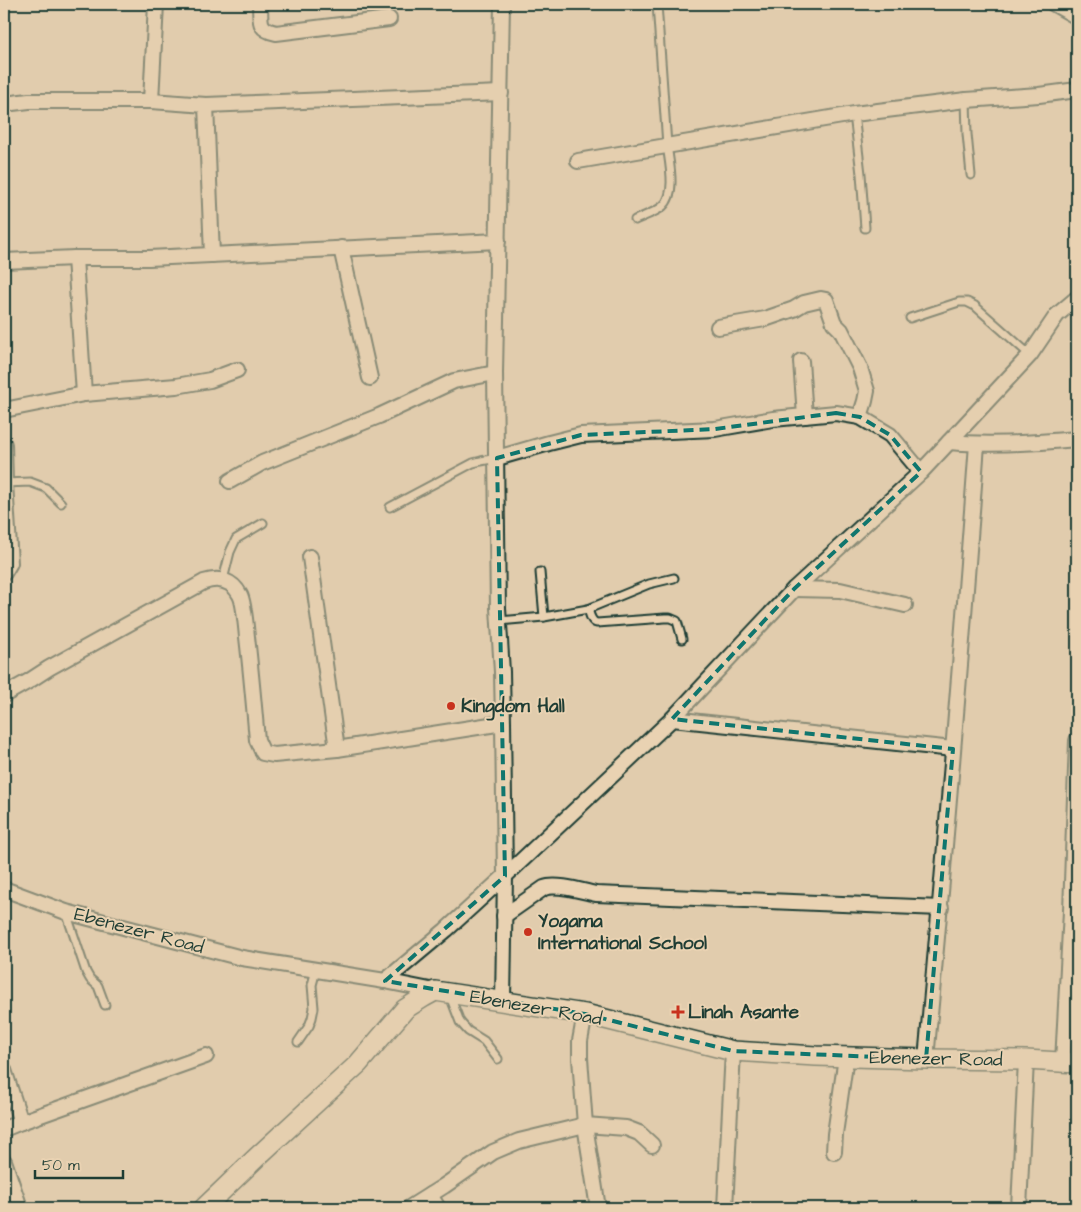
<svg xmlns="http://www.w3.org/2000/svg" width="1081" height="1212" viewBox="0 0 1081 1212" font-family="'Architects Daughter',sans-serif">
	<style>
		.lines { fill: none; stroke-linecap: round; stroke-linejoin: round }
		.lane-casing { stroke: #1f3d34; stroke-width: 11 }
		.street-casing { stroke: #1f3d34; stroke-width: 18 }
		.secondary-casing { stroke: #1f3d34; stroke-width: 22 }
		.lane { stroke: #e9d2b2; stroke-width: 7 }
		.street { stroke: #e9d2b2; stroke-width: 14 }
		.secondary { stroke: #e9d2b2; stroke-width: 19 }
		.marked { fill: none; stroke: #0f766e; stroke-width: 4; stroke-dasharray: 10 6; stroke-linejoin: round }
		.poi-dot { fill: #c8321e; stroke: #e9d2b2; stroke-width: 2 }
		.labels { text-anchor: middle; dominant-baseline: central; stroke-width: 4; stroke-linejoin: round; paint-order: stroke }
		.poi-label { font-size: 19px; font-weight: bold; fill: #1f3d34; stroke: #e9d2b2; text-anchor: start }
		.street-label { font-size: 19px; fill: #1f3d34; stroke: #e9d2b2 }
	</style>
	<rect width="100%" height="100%" fill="#e1ccad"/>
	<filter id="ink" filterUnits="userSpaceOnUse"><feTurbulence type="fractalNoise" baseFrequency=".02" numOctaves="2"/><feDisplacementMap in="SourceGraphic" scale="10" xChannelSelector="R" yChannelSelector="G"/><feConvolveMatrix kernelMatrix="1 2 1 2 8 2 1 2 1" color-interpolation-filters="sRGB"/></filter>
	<g filter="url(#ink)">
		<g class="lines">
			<!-- lane casing -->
			<g class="lane-casing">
				<g id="lane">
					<path d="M966,100L967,134L971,175"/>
					<path d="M854,114L861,174L865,228"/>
					<path d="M635,220C643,216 657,212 663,206C677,194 669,161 667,145L657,4"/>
					<path d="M910,318L959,302H967L975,306L1030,355"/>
					<path d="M5,483L30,482L46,488L61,503"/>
					<path d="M390,507L473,463L481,461L497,458"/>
					<path d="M540,572L544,617"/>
					<path d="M223,580L230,552L236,539L263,523"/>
					<path d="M588,609C590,615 591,622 597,623L665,618H670L677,621L682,639"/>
					<path d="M499,621L544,617L588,609L649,584L674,578"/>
					<path d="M66,912L86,972L90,979L98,986L105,1005"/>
					<path d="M450,996L460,1022L468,1031L484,1041L498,1059"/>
					<path d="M298,1042L309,1026L312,1018L314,1008L312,985L316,970"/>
				</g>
			</g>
			<!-- street casing -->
			<g class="street-casing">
				<g id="street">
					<path d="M260,4C261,21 257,29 276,33L389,19"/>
					<path d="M502,4L495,373L498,608L502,672L503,723L505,876L503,1001"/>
					<path d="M1054,4L1077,17"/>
					<path d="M151,101L156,4"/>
					<path d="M4,104L29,101H151L206,105L501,93"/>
					<path d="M206,105L212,255"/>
					<path d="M578,161L854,114L966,100L1039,95L1077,90"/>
					<path d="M341,248L370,378"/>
					<path d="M75,258L84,394"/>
					<path d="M4,261L75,258H149L498,241"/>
					<path d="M718,327L765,319L794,309L804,303L821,299L826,300L834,323L841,330L860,368L867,391L865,401L860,417"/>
					<path d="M801,361L805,416"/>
					<path d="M4,410L84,394L176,386L210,380L237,370"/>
					<path d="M949,442C992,446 1035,443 1077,439"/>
					<path d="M4,444L5,483L10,563L4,573"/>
					<path d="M497,458L549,443L581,435L715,429L773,419L836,413L860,417L890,435L921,472"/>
					<path d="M230,481L262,463L379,416L454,381L495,373"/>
					<path d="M310,557L337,749"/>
					<path d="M794,589L840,590L905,605"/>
					<path d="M4,695L29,681L49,668L204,582C219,577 232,580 240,595C244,602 246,627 247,637C251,671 254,706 257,740L263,753L274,755L337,749L503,723"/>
					<path d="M672,719L953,749"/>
					<path d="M4,889L66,912L242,958L385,981L435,991"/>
					<path d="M504,916L544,888C556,883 582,891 596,894L941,908"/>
					<path d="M385,981L446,930L505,876L672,719L794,589L921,472L1030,355L1057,315L1077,298"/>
					<path d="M585,1014L580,1041V1058L585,1125L598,1208"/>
					<path d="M926,1059C945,854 962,649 977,444"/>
					<path d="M1063,1062L1071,911L1077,740"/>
					<path d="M4,1070L21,1122"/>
					<path d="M4,1129L21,1122L206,1056"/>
					<path d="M834,1152L835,1134L846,1057"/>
					<path d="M4,1161L20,1208"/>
					<path d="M430,1195L438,1208"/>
					<path d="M409,1208L444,1186L493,1152L519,1141L585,1125L626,1128L639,1133L652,1145"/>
					<path d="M725,1208L733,1051"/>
					<path d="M1019,1208L1026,1060"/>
				</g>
			</g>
			<!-- secondary casing -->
			<g class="secondary-casing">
				<path id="secondary" d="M204,1208L256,1158L358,1064L405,1009L424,997L435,991L585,1014L733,1051L816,1056L926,1059L1026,1060L1077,1063"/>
			</g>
			<!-- lane -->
			<use href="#lane" class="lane"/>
			<!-- street -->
			<use href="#street" class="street"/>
			<!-- secondary -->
			<use href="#secondary" class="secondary"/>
		</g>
	</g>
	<!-- marked area -->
	<path d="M0 0H1081V1212H0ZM836,413L860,417L890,435L921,472L794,589L672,719L953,749L926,1059L733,1051L585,1014L385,981L505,876L497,458L581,435L715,429Z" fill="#e1ccad" fill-opacity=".55" fill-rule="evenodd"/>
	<path class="marked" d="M836,413L860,417L890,435L921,472L794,589L672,719L953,749L926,1059L733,1051L585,1014L385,981L505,876L497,458L581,435L715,429Z"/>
	<!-- markers -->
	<g class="poi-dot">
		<circle cx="451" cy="706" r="5"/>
		<circle cx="528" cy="932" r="5"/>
		<path d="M675.5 1004.5h5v5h5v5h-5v5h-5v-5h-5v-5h5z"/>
	</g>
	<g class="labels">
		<!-- poi labels -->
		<g class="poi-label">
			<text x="461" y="706">Kingdom Hall</text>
			<text x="538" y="921">Yogama<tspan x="538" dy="22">International School</tspan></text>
			<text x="688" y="1012">Linah Asante</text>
		</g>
		<!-- street labels -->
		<g class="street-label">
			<text transform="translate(139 931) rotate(15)">Ebenezer Road</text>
			<text transform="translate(536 1008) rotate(10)">Ebenezer Road</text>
			<text transform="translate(936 1059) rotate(1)">Ebenezer Road</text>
		</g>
	</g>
	<!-- margin -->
	<rect width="1081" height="1212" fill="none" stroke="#e9d2b2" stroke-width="20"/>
	<rect x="10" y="10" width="1061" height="1192" fill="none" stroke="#1f3d34" stroke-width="2" filter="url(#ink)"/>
	<!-- scale -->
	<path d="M35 1170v8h88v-8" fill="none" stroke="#1f3d34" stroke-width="2.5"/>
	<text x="42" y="1170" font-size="15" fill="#1f3d34" stroke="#e9d2b2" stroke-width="4" paint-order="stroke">50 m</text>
</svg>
